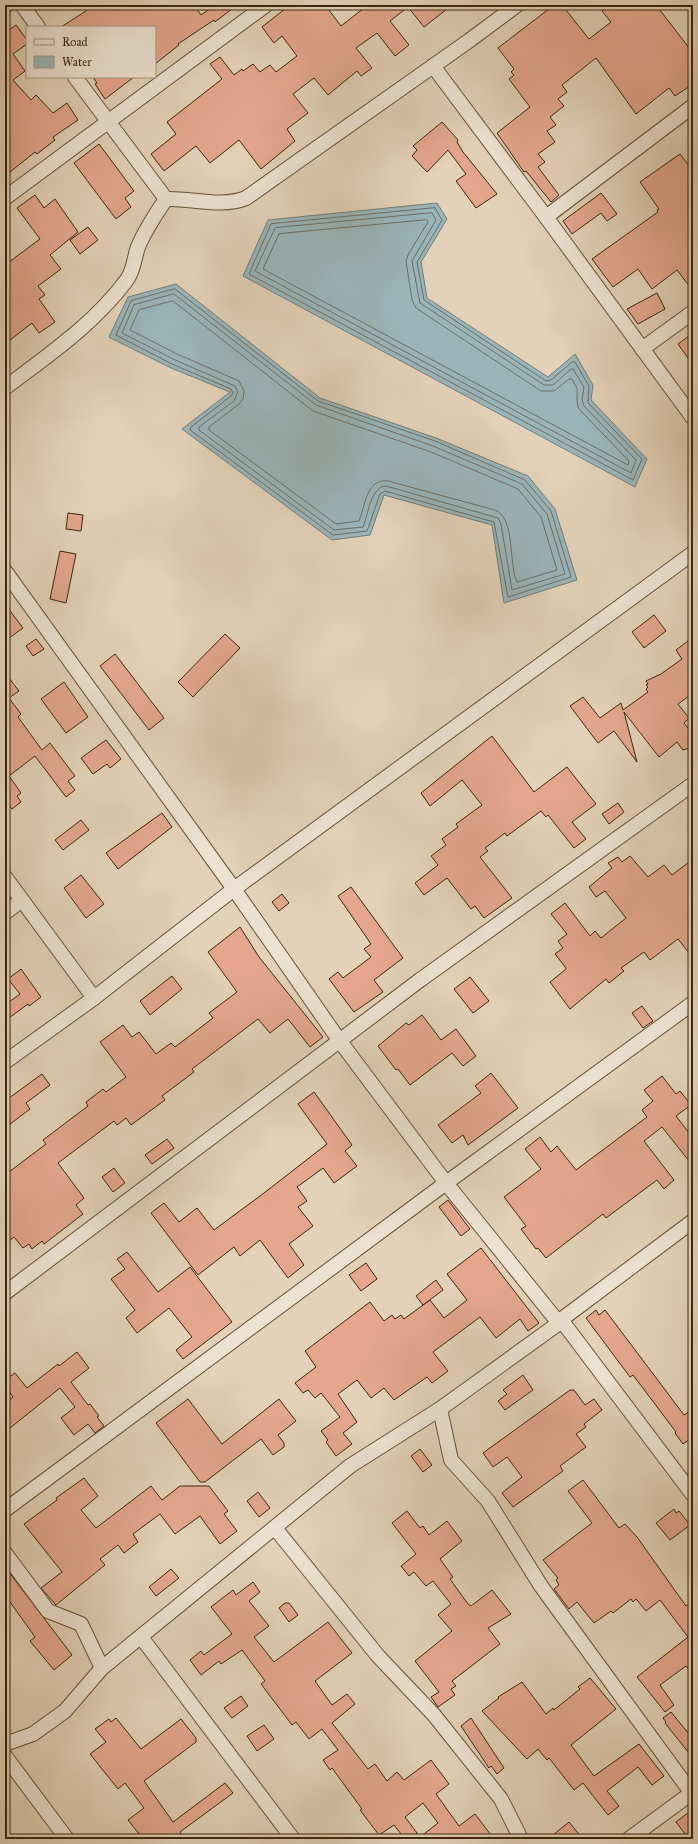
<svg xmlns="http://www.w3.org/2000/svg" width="698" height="1844" viewBox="0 0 698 1844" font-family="'IM FELL Great Primer',serif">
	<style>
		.water { fill: #99b5ba; stroke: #737c74 }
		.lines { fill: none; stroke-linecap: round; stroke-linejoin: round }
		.shore { stroke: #6a6e62; stroke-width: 1 }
		.building { fill: #e4a78e; stroke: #3a270b; fill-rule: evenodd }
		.minor-casing { stroke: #645236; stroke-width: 16 }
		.minor { stroke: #ede2d2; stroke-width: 14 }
	</style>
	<rect width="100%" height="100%" fill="#e3d2b9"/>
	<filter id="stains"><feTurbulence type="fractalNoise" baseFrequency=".005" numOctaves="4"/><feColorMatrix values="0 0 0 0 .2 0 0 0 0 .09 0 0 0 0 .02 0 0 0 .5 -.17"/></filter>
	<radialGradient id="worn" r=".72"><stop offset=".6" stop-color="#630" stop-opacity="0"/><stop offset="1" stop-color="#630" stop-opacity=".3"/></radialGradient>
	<!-- water -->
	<g class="water">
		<path d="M437,203L447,219L421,262L427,298L548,377L575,354L593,385L591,400L647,459L635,487L243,276L268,220Z"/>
		<path d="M176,284L320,398L436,438L528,476L555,509L577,580L504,603L492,525L384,495L370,535L332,540L182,429L230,392L171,368L109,337L128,297Z"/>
	</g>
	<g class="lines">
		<!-- shore -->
		<g class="shore">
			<path d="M435,208L442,220L417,262L424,300L546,381L551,380L572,362H575L589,386L588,403L642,459L633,480L249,274L271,224Z"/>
			<path d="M432,213L436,220L412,261L420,303L544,385H553L571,369H573L584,387L582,400L584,406L636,460L631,473L255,271L275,228Z"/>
			<path d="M427,220L428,222L408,255L406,261L412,300L416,308L541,391H554L569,379H572L577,388V402L579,409L629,461L628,465L263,269L279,234Z"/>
			<path d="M175,289L318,401L435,441L525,480L551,511L571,577L508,597L494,522L385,491L380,494L367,531L333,535L190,430L191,427L231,396L233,393L231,389L172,364L116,335L131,301Z"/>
			<path d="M174,294L316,405L433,446L522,484L547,514L565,574L512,590L501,524L498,518L386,486C371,486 368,515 363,527L334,530L199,430V427L234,401L238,392L235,386L175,360L122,333L134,305Z"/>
			<path d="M173,301L313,411L431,452L518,489L541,517L557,570L517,582C508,564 516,518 495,510L388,481C366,478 365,507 359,521L336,524L209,430V427L239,404L243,399L244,391L239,381L177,354L130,330L139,310Z"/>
		</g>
	</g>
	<!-- building -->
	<g class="building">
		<path d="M82,5H194L201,15L215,5H237L215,22L214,20L178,44L179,45L155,64V27H61L86,11Z"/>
		<path d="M290,5H325L341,26L368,5H452L424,27L408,7L390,21L409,45L395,56L377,33L356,48L372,68L361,76L357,71L328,95L314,78L293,94L308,113L287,129L295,141L261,169L239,140L210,163L196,146L164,171L151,154L176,134L167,122L222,79L210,64L220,57L234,75L242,69L243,71L253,64L260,72L270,65L276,72L297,56L282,36L274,43L262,27Z"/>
		<path d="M554,5H562L589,39L611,22L602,11L609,5H656L693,53V84L675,96L669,88L636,114L596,58L562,85L567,92L558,99L564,106L550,117L556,125L547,131L555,142L538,154L545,162L538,167L559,195L551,202L526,171L524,172L497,133L530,107L509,79L514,75L511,72L514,69L498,48Z"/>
		<path d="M16,25L27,40V44L13,54L25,71L13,80L31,100L36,95L53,113L67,103L78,120L53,137L55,140L37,154L35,152L5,176V33Z"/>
		<path d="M93,77H134L105,99L95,84L97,83Z"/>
		<path d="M442,122L458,140L457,142L463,152L497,194L476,208L456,181L466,174L448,150L427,172L412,156L417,150L413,146Z"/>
		<path d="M99,144L134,191L125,198L131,207L116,219L74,163Z"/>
		<path d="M680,154L693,171V291L677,270L652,289L638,269L613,287L592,259L658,212L657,210L659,209L640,182Z"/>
		<path d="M601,193L617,214L607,221L601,213L572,234L563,221Z"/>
		<path d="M35,195L44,208L55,199L78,232L50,255L61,269L38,286L45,295L39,299L55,322L39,333L32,323L5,344V265L40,239L17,208Z"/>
		<path d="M88,227L98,240L80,254L70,240Z"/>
		<path d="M657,293L665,309L638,324L627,309Z"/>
		<path d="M693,333V365L678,344Z"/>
		<path d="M68,513L83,515L81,531L66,529Z"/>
		<path d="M60,551L76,554L66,603L50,599Z"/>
		<path d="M5,604L23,628L5,641Z"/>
		<path d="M654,615L666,631L644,648L632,632Z"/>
		<path d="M225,634L240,648L193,697L178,682Z"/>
		<path d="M693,637V693L678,704L689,718L684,723L693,735V747L683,750L677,742L659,757L624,712L637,762L614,731L598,743L570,706L583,697L600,718L621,703L623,710L648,692L646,689L648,687L646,685L648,684L646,681L661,674L682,659L676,650Z"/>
		<path d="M36,639L44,649L33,656L26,646Z"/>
		<path d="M115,654L164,718L149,730L100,666Z"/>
		<path d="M5,673L19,691L9,698L21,714L18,717L42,750L50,743L75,776L68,781L75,790L66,797L35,756L9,776L21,793L17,796L21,802L12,809L7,803L5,805Z"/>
		<path d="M64,682L88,717L66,733L41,699Z"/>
		<path d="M492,736L534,792L567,767L596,804L572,822L586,839L574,848L548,815L546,817L541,811L507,836L505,833L485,848L488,851L480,857L512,898L484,918L475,906L471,909L447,878L424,895L415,883L438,865L431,856L446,845L442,839L458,827L456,824L482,805L462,780L430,806L421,793Z"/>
		<path d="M106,740L121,759L110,768L107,764L93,774L81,758Z"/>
		<path d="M618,803L624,812L609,824L602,814Z"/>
		<path d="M162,813L172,827L118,869L106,853Z"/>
		<path d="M81,820L89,830L63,850L55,840Z"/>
		<path d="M630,856L648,877L664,865L672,875L693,859V958L678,939L650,960L644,952L621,968L624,971L609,983L606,979L570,1009L550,982L565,970L566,968L555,954L563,948L558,941L567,934L551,914L565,903L590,936L595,931L601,938L626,918L605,891L596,897L589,887L612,868L608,863L618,857L622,862Z"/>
		<path d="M81,875L104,904L86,918L64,888Z"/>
		<path d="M351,887L403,958L374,980L383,992L354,1012L329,979L338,972L343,978L371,957L364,949L371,944L338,896Z"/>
		<path d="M282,894L289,903L279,911L272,902Z"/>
		<path d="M240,927L259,957L323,1037L310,1047L288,1019L270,1033L258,1019L192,1069L194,1072L162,1096L165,1100L131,1125L126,1118L117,1125L114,1121L58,1163L84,1198L76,1205L83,1214L44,1244L42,1241L32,1249L29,1244L23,1248L14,1237L5,1244V1175L46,1144L43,1140L88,1106L86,1102L103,1089L106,1092L126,1077L100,1042L123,1025L132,1037L139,1032L156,1054L171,1043L175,1047L213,1018L209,1013L237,992L208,952Z"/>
		<path d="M21,969L41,997L29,1006L28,1004L5,1021V1005L20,994L8,979Z"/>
		<path d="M172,976L182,989L150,1015L140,1001Z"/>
		<path d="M470,977L489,1001L473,1013L454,989Z"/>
		<path d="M642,1006L653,1021L643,1028L632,1013Z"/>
		<path d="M422,1015L441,1040L456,1029L476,1056L463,1066L452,1053L410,1085L398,1069L396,1070L378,1046L406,1023L409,1025Z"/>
		<path d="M491,1073L518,1108L468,1145L463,1135L452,1143L438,1125L481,1093L475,1086Z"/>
		<path d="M42,1074L50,1085L26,1103L30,1109L5,1128V1101Z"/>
		<path d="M662,1076L676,1094L680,1091L691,1105L676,1116L693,1138V1166L662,1127L644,1141L674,1180L664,1189L657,1180L606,1218L603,1214L546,1258L538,1248L536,1249L521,1229L526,1226L504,1197L541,1169L525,1149L540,1137L551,1152L557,1146L576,1170L647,1117L642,1110L653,1101L644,1090Z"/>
		<path d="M314,1092L352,1145L345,1151L357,1166L334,1183L323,1168L297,1187L307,1201L298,1207L313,1226L289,1244L304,1265L288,1278L260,1240L240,1256L234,1247L198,1275L151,1213L164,1203L179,1222L197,1208L214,1230L264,1193L327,1144L298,1104Z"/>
		<path d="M167,1139L174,1148L152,1164L145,1155Z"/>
		<path d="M114,1168L125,1183L113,1192L102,1177Z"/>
		<path d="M448,1200L470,1229L461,1236L439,1207Z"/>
		<path d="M481,1248L539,1323L528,1331L520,1319L496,1338L480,1317L433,1352L448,1371L432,1383L427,1377L394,1400L384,1388L371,1398L357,1380L338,1394L357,1422L343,1433L352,1444L336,1456L326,1442L328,1440L321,1431L340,1417L321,1393L315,1398L308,1390L303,1393L295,1383L316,1367L305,1351L370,1302L384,1321L392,1315L395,1319L401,1315L404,1319L430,1300L444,1318L467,1300L447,1274Z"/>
		<path d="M127,1252L158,1292L190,1267L232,1322L183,1359L176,1350L192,1337L169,1308L137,1333L126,1318L135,1310L111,1279L125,1269L117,1259Z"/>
		<path d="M366,1263L377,1279L361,1291L349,1275Z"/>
		<path d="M436,1280L443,1290L423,1305L416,1296Z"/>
		<path d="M596,1310L599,1315L605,1310L684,1415L693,1409V1437L683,1444L675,1433L676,1432L633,1375L630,1377L586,1318Z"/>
		<path d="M77,1352L89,1368L71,1382L88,1405L90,1404L99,1416L97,1417L104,1426L95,1433L88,1424L74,1435L61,1418L75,1407L60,1388L5,1432V1403L13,1397L5,1386V1380L15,1373L27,1388L58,1364L59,1366Z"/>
		<path d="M523,1375L533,1390L505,1410L498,1401L507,1394L503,1390Z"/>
		<path d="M570,1390H574L585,1405L594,1399L602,1410L584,1424L586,1427L576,1434L586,1447L560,1466L563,1471L513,1507L502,1493L522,1477L507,1457L493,1467L483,1453Z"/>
		<path d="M188,1399L222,1444L279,1399L296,1421L278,1435L284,1443V1447L273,1455L261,1439L205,1482H200L156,1423Z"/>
		<path d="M420,1449L432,1465L423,1472L411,1456Z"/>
		<path d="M84,1478L98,1496L81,1510L96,1528L151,1486L162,1500L180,1486H209L228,1511L224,1514L237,1531L220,1544L200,1516L175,1534L160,1514L133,1534L138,1542L124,1553L118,1545L100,1559L105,1565L56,1605L41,1588L62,1572L24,1524L57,1500L56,1498Z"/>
		<path d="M583,1480L619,1528L625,1524L637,1537L686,1606L693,1601V1675L686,1666L660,1685L674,1705L665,1712L637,1677L688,1637L660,1600L646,1611L636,1599L633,1602L631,1599L613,1613L611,1611L594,1623L577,1602L569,1609L554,1589L559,1585L556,1580L558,1578L543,1560L592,1523L568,1491Z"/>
		<path d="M258,1492L270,1508L259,1517L247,1501Z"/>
		<path d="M674,1509L676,1513L679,1511L690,1525L670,1540L656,1523Z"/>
		<path d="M407,1511L420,1528L423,1526L429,1535L447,1521L462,1541L440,1559L453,1577L450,1579L468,1604L471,1606L492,1590L511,1614L488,1628L500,1644L452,1681L456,1686L451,1689L455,1695L438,1707L431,1697L439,1692L415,1661L452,1631L438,1615L451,1604L433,1581L426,1586L414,1572L409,1576L401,1566L416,1554L392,1523Z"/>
		<path d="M5,1567L72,1655L54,1670L30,1641L35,1637L5,1595Z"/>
		<path d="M171,1569L179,1578L156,1596L149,1587Z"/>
		<path d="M253,1582L260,1592L249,1601L269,1626L254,1637L274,1662L328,1622L352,1653L315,1681L332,1705L347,1694L355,1704L332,1723L368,1769L375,1764L387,1781L397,1772L404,1780L431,1760L449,1784L436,1794L459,1826L475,1814L494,1839H405L394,1825L379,1835L360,1810L362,1809L332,1768L330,1770L323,1760L338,1750L322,1729L309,1739L296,1722L292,1725L261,1684L265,1681L242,1650L221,1664L219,1661L201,1675L190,1660L201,1651L204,1655L232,1634L211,1607L233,1590L236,1595ZM423,1803L438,1823L420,1837L405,1817Z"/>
		<path d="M285,1603H289L298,1615L289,1622L279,1608Z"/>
		<path d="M590,1678L616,1709L571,1745L594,1776L639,1744L664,1776L652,1785L638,1767L607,1791L619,1806L608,1815L583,1783L574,1790L549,1758L547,1760L538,1749L527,1759L482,1711L499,1698L498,1697L522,1682L546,1714L553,1708L554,1710L580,1689L578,1687Z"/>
		<path d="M241,1696L248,1706L232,1718L224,1708Z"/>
		<path d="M671,1712L693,1739V1758L665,1723L666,1722L663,1718Z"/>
		<path d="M116,1718L141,1749L181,1719L196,1738V1742L144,1781L173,1822L225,1783L233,1793L180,1832L185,1839H143L128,1820L144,1808L125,1783L118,1789L90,1754L106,1742L95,1729L109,1719L111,1722Z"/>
		<path d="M471,1718L504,1768L497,1774L491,1766L489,1768L461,1726Z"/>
		<path d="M264,1725L274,1739L257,1751L247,1736Z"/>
		<path d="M693,1809V1839H689L676,1822Z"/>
		<path d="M569,1822L583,1839H548Z"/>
	</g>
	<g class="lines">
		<!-- minor casing -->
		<g class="minor-casing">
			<g id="minor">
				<path d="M22,5L38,27"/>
				<path d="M5,6L7,5"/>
				<path d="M433,66L546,217L693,418"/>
				<path d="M75,77L166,199"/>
				<path d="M5,198L266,5"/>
				<path d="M166,199C192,198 221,208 246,198L470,40L517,5"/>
				<path d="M546,217L693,106"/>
				<path d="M642,349L693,312"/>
				<path d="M5,388C48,355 93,325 126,281C134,271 134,258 138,247C145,230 155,215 166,199"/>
				<path d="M5,571L234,889L339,1040L446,1183L558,1322L562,1321L693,1495"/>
				<path d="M5,877L94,998"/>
				<path d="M5,913L22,900"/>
				<path d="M5,1062L94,998L234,889L693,553"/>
				<path d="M5,1293L420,980L693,784"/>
				<path d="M558,1322L693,1221"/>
				<path d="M440,1409L451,1460L488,1501L541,1586L693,1795"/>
				<path d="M5,1510L446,1183L693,1003"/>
				<path d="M275,1528L378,1656L434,1715L501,1799L521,1839"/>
				<path d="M5,1553L48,1611L81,1624L102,1668"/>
				<path d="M141,1637L293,1839"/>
				<path d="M5,1744L33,1734L65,1711L102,1668L350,1466L440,1409L562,1321"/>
				<path d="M5,1756L67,1839"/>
				<path d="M629,1839L693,1792"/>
			</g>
		</g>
		<!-- minor -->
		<use href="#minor" class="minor"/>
	</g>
	<!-- margin -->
	<rect width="698" height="1844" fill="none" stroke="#e3d2b9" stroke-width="20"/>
	<rect x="6" y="6" width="686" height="1832" fill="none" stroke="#3a270b" stroke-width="2"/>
	<rect x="10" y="10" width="678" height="1824" fill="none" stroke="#3a270b"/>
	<!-- legend -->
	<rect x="26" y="26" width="130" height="52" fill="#ede2d2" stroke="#a59782"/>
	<rect x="34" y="39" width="20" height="6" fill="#ede2d2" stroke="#a59782"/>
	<text x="62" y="46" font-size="12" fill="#3a270b">Road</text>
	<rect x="34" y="56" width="20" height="12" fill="#99b5ba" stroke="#a59782"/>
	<text x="62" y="66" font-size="12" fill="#3a270b">Water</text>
	<rect width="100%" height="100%" filter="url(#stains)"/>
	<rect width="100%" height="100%" fill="url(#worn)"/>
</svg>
